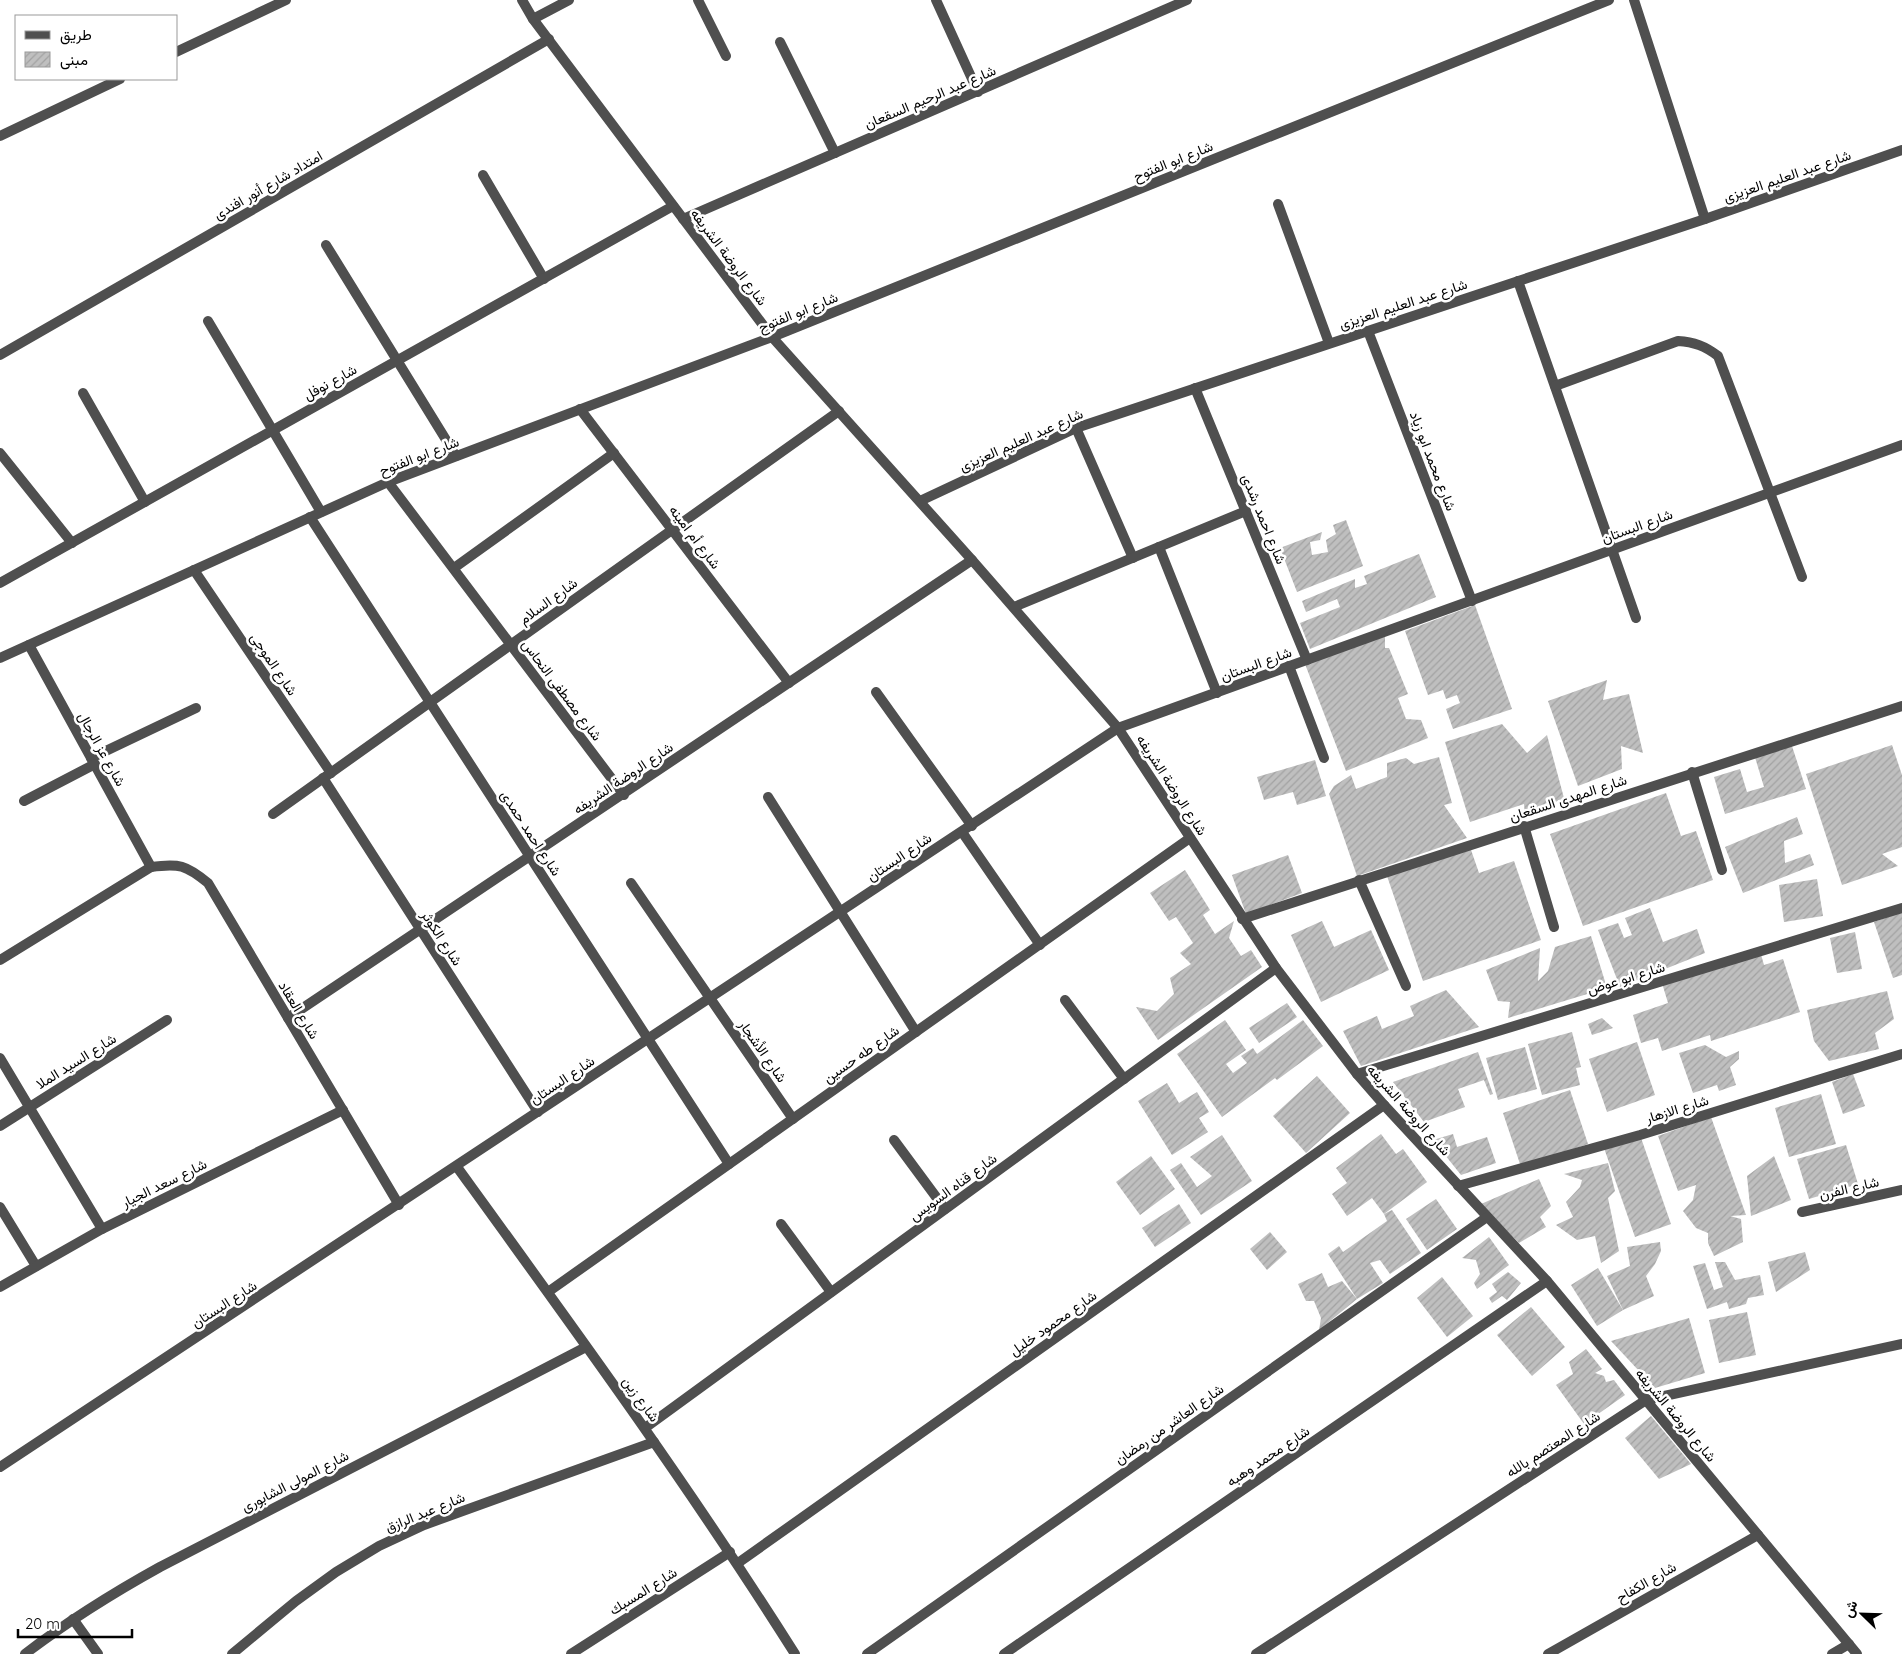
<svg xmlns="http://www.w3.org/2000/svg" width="1902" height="1654" viewBox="0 0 1902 1654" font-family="Quicksand,Vazirmatn,sans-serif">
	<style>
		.building { fill: url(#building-hatch) }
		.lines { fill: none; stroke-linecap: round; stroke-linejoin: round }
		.street { stroke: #4f4f4f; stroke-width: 10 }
		.labels { text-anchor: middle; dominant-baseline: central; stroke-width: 5; stroke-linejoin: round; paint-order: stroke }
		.street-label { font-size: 14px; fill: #000; stroke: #fff }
	</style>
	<defs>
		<pattern id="building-hatch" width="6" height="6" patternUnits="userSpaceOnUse" patternTransform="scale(1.25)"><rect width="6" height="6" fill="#bfbfbf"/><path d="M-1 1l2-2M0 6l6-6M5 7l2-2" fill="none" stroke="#a2a2a2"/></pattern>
	</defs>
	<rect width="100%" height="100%" fill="#fff"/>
	<!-- building -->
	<g class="building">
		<path d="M1346,520L1363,566L1297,592L1280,548L1322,532L1320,540L1310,542L1312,555L1328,552L1326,540L1336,534L1333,525Z"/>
		<path d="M1419,554L1436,597L1310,649L1300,623L1340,607L1337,599L1306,612L1302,601L1355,579V588L1367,584L1364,576Z"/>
		<path d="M1475,605L1512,709L1453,729L1446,709L1460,703L1457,695L1446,699L1443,690L1428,695L1405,631Z"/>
		<path d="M1385,632V648H1389L1408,694L1398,698L1406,719L1421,720L1428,738L1346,771L1305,664Z"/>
		<path d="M1607,680L1603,700L1629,694L1643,753L1621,746L1622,769L1578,786L1548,701Z"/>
		<path d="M1502,724L1527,753L1547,735L1564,798L1525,816L1524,804L1470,822L1445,742Z"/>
		<path d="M1791,743L1806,789L1725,814L1714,777L1740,769L1747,792L1764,787L1754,754Z"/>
		<path d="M1892,745L1902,775V847L1882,854L1898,866L1842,885L1806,774Z"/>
		<path d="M1439,757L1452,803L1444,805L1467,838L1357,876L1329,794L1334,786L1351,775L1356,789L1387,777V763L1406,758L1414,764Z"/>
		<path d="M1315,760L1326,796L1297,805L1293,792L1264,800L1257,777Z"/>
		<path d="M1666,793L1681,836L1696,831L1713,880L1583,926L1550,834Z"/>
		<path d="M1797,817L1803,834L1784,841L1785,863L1810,854L1814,865L1743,893L1725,847Z"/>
		<path d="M1470,847L1479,873L1514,861L1541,940L1423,981L1387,876Z"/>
		<path d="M1288,855L1302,893L1246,914L1232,875Z"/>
		<path d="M1185,870L1210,910L1203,915L1215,934L1234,921L1229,938L1241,956L1251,950L1262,967L1158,1040L1136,1007L1157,1011L1174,994L1170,978L1191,964L1180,953L1193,943L1176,917L1169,921L1150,893Z"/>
		<path d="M1817,879L1823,916L1784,922L1779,885Z"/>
		<path d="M1650,908L1663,942L1697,929L1705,953L1620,987L1598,930L1618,923L1624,938L1632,935L1625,918Z"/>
		<path d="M1902,912V975L1893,978L1874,922Z"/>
		<path d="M1322,921L1334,947L1371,930L1389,970L1321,1002L1291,935Z"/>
		<path d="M1855,932L1862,969L1837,973L1830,938Z"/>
		<path d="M1591,936L1607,988L1508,1018L1510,1002L1498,1001L1486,970L1540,948L1538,981L1548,971L1555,947Z"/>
		<path d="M1760,951L1764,965L1783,959L1800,1012L1711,1041L1710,1035L1662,1051L1658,1038L1641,1043L1633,1015L1668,1003L1662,983Z"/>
		<path d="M1446,990L1479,1027L1361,1066L1343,1031L1377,1016L1382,1029L1414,1016L1410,1006Z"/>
		<path d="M1887,991L1894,1019L1875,1033L1879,1049L1829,1061L1814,1041L1807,1010Z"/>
		<path d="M1287,1003L1297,1017L1259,1043L1249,1028Z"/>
		<path d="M1602,1018L1613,1028L1592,1035L1588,1024Z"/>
		<path d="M1225,1020L1246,1050L1226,1064L1233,1073L1247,1063L1241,1056L1253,1048L1257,1054L1303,1020L1323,1046L1277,1080L1275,1078L1222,1117L1177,1054Z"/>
		<path d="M1572,1032L1581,1067L1576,1068L1580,1085L1542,1095L1528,1044Z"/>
		<path d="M1637,1042L1655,1095L1607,1112L1589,1059Z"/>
		<path d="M1705,1045L1726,1057L1739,1051V1059L1730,1067L1736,1085L1719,1091L1717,1085L1693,1093L1679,1053Z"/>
		<path d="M1525,1047L1537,1089L1498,1100L1486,1058Z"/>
		<path d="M1478,1052L1493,1094L1490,1095L1484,1080L1458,1089L1465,1107L1424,1122L1393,1082Z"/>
		<path d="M1853,1074L1865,1106L1843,1114L1832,1082Z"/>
		<path d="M1317,1076L1350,1113L1306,1153L1273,1116Z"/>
		<path d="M1167,1083L1179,1103L1197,1092L1209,1112L1199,1118L1208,1132L1172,1155L1138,1101Z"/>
		<path d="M1570,1090L1588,1144L1521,1167L1503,1113Z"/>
		<path d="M1821,1094L1836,1144L1789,1157L1775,1108Z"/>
		<path d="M1711,1117L1746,1215L1730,1216L1741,1219L1743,1242L1714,1256L1708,1243V1233L1696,1228L1683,1211L1693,1200L1696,1185L1678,1191L1658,1136Z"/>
		<path d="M1381,1134L1396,1154L1403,1149L1427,1182L1384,1214L1372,1198L1347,1216L1332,1194L1347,1183L1336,1168Z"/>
		<path d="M1453,1134L1457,1147L1487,1137L1496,1163L1461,1175L1433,1140Z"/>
		<path d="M1222,1135L1252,1181L1201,1215L1170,1170L1181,1163L1197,1187L1212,1176L1190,1157Z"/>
		<path d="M1640,1135L1671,1224L1635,1237L1604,1148Z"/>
		<path d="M1846,1145L1858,1184L1809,1199L1797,1159Z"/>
		<path d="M1151,1156L1175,1189L1140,1215L1116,1182Z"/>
		<path d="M1774,1156L1791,1200L1751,1216L1747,1176Z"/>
		<path d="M1608,1163L1615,1191L1608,1198L1619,1251L1601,1263L1595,1236L1577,1240L1556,1225L1573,1217L1566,1202L1580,1187L1582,1180L1564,1174Z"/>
		<path d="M1539,1179L1551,1206L1540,1217L1546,1227L1519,1243L1481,1204Z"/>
		<path d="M1436,1199L1457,1229L1427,1250L1406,1219Z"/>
		<path d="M1179,1204L1191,1223L1155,1247L1142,1228Z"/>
		<path d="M1392,1210L1421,1253L1390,1274L1380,1260L1370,1263L1383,1283L1357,1299L1328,1254L1339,1246L1343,1252L1387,1221L1384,1214Z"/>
		<path d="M1270,1232L1287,1252L1267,1270L1250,1249Z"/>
		<path d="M1489,1237L1509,1265L1477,1289L1474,1283L1480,1274L1476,1260L1462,1258Z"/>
		<path d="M1660,1242L1661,1251L1655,1264L1646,1276L1654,1296L1623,1310L1607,1276L1630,1266L1627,1247Z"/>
		<path d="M1805,1252L1810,1270L1776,1292L1768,1262Z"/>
		<path d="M1715,1262H1725L1735,1280L1760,1275L1764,1295L1748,1298L1746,1304L1729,1309L1727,1302L1707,1309L1693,1266L1705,1263L1714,1290L1723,1287Z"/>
		<path d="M1598,1268L1623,1310L1597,1326L1571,1285Z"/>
		<path d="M1508,1272L1521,1283L1507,1300L1502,1296L1492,1303L1489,1298L1497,1292L1492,1284Z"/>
		<path d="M1322,1273L1328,1287L1342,1281L1357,1299L1319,1330L1321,1318L1314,1301H1306L1298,1284Z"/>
		<path d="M1442,1277L1473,1316L1447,1337L1417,1298Z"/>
		<path d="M1531,1307L1565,1347L1532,1376L1497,1335Z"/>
		<path d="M1747,1312L1756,1355L1719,1363L1709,1320Z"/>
		<path d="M1689,1318L1705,1373L1655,1388L1611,1341Z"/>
		<path d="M1586,1349L1602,1369L1595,1373L1604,1376L1606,1382L1614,1380L1625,1395L1584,1424L1556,1385L1573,1374L1569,1362Z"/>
		<path d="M1651,1416L1691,1464L1659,1479L1625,1438Z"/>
	</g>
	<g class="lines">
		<!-- street -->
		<g class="street">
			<path d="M522,0L533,19L772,337L972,560L1118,728L1276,968L1357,1074L1384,1105L1547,1281L1857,1654"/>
			<path d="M698,0L726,56"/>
			<path d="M936,0L978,92"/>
			<path d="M1634,0L1705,219"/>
			<path d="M533,19L569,0"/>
			<path d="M780,42L835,153"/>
			<path d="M176,52L286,0"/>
			<path d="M0,136L120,79"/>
			<path d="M483,175L544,279"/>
			<path d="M1278,204L1329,343"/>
			<path d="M683,219L1187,0"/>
			<path d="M326,245L456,456"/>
			<path d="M1518,281L1636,618"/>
			<path d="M208,321L321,512"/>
			<path d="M1368,331L1472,601"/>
			<path d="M0,355L549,39"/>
			<path d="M1555,386L1678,341C1694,342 1705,346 1718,356L1802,577"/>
			<path d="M1195,388L1307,660"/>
			<path d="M83,393L145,502"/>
			<path d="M580,409L789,683"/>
			<path d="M1076,428L1133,558"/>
			<path d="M0,453L72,543"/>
			<path d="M388,482L624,795"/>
			<path d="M920,501L1076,428L1705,219L1902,150"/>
			<path d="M310,517L729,1164"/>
			<path d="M1159,547L1217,693"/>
			<path d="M454,568L614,453"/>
			<path d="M194,570L331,773"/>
			<path d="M0,583L673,206"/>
			<path d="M1014,607L1246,511"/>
			<path d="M29,645L151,867"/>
			<path d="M0,658L388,482L772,337L1609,0"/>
			<path d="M1289,666L1324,758"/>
			<path d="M876,692L972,826"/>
			<path d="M91,758L196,708"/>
			<path d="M1692,772L1722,870"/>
			<path d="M323,778L538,1112"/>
			<path d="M768,797L916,1032"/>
			<path d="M24,801L95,764"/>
			<path d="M273,814L839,411"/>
			<path d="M1524,826L1554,927"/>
			<path d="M962,832L1040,945"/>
			<path d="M1359,880L1406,986"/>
			<path d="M631,883L793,1119"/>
			<path d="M1242,919L1902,706"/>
			<path d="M0,960L151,867C179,863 186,865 208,883L399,1205"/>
			<path d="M1065,1000L1124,1079"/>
			<path d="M288,1018L972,560"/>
			<path d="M0,1058L102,1229"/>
			<path d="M1357,1074L1902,908"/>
			<path d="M0,1126L167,1020"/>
			<path d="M894,1140L945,1209"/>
			<path d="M457,1167C573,1327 689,1486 795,1654"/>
			<path d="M1458,1186L1640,1135L1902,1054"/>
			<path d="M0,1207L36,1266"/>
			<path d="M1802,1212L1902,1190"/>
			<path d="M781,1224L831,1292"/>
			<path d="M0,1287L102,1229L343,1110"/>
			<path d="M548,1292L1190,838"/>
			<path d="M645,1428L1276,968"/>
			<path d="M0,1467L1118,728L1902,445"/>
			<path d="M738,1563L1384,1105"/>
			<path d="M73,1619L98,1654"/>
			<path d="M25,1654C68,1621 113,1593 160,1567L586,1347"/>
			<path d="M232,1654L296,1601L336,1572L379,1546L424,1525L654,1442"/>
			<path d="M571,1654L730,1552"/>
			<path d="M867,1654L1487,1217"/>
			<path d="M1004,1654L1547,1281"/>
			<path d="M1256,1654L1646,1400L1902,1344"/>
			<path d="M1548,1654L1758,1535"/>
			<path d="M1832,1654L1849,1644"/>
		</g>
	</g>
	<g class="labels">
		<!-- street labels -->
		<g class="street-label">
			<text transform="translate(930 97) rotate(-23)">شارع عبد الرحيم السقعان</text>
			<text transform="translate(1173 161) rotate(-22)">شارع ابو الفتوح</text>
			<text transform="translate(1787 176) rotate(-19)">شارع عبد العليم العزيزى</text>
			<text transform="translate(268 185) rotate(-30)">امتداد شارع أنور افندى</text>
			<text transform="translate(729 257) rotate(53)">شارع الروضة الشريفه</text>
			<text transform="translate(1403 304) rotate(-18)">شارع عبد العليم العزيزى</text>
			<text transform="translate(798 312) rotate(-22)">شارع ابو الفتوح</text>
			<text transform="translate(330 382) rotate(-29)">شارع نوفل</text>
			<text transform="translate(1021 440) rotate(-24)">شارع عبد العليم العزيزى</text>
			<text transform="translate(419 456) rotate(-21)">شارع ابو الفتوح</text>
			<text transform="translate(1433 461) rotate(69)">شارع محمد ابو زياد</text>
			<text transform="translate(1264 519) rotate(68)">شارع احمد رشدى</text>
			<text transform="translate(1637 526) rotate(-20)">شارع البستان</text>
			<text transform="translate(695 537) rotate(53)">شارع أم امينه</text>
			<text transform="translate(548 601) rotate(-36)">شارع السلام</text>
			<text transform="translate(274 664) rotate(56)">شارع الموجى</text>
			<text transform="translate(1256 664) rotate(-20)">شارع البستان</text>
			<text transform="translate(562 690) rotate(53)">شارع مصطفى النحاس</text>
			<text transform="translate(102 749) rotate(61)">شارع عز الرجال</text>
			<text transform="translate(623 778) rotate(-34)">شارع الروضة الشريفه</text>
			<text transform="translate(1172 785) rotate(57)">شارع الروضة الشريفه</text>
			<text transform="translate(1568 798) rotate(-18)">شارع المهدى السقعان</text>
			<text transform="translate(531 833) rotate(57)">شارع احمد حمدى</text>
			<text transform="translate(899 857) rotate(-34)">شارع البستان</text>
			<text transform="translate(442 938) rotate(57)">شارع الكوثر</text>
			<text transform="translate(1626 978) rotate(-17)">شارع ابو عوض</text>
			<text transform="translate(299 1010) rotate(59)">شارع العقاد</text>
			<text transform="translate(763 1051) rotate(55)">شارع الأشجار</text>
			<text transform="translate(861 1054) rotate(-35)">شارع طه حسين</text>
			<text transform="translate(76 1061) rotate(-32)">شارع السيد الملا</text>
			<text transform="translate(562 1080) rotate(-34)">شارع البستان</text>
			<text transform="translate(1677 1109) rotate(-17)">شارع الازهار</text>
			<text transform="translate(1409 1110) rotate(48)">شارع الروضة الشريفه</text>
			<text transform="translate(164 1183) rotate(-26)">شارع سعد الجيار</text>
			<text transform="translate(953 1187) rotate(-36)">شارع قناه السويس</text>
			<text transform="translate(1849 1188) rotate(-13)">شارع الفرن</text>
			<text transform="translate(224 1304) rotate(-33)">شارع البستان</text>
			<text transform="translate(1053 1323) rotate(-35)">شارع محمود خليل</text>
			<text transform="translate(641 1399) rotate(54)">شارع زين</text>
			<text transform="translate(1676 1415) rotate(50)">شارع الروضة الشريفه</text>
			<text transform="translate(1169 1424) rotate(-35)">شارع العاشر من رمضان</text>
			<text transform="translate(1553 1444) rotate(-33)">شارع المعتصم بالله</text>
			<text transform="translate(1268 1456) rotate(-34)">شارع محمد وهبه</text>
			<text transform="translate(295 1481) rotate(-27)">شارع المولى الشابورى</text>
			<text transform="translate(425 1512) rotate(-22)">شارع عبد الرازق</text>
			<text transform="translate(1646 1582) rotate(-30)">شارع الكفاح</text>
			<text transform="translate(643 1591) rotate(-32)">شارع المسبك</text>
		</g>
	</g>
	<!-- legend -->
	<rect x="15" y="15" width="162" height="65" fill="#ffffff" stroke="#999999"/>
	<rect x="25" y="31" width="25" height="8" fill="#4f4f4f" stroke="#999999"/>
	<text x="60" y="40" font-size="15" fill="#000000">طريق</text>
	<rect x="25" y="52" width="25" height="15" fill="url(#building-hatch)" stroke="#999999"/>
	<text x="60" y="65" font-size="15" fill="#000000">مبنى</text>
	<!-- north arrow -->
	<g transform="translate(1862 1614) rotate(293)" stroke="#ffffff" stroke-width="4" paint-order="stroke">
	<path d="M0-4L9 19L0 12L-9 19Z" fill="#000000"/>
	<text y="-8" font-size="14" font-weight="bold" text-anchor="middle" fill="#000000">ش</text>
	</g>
	<!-- scale -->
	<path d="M18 1629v8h114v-8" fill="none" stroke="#000000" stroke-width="2.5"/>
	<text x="25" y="1629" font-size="15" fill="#000000" stroke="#ffffff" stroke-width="4" paint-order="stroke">20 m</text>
</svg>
